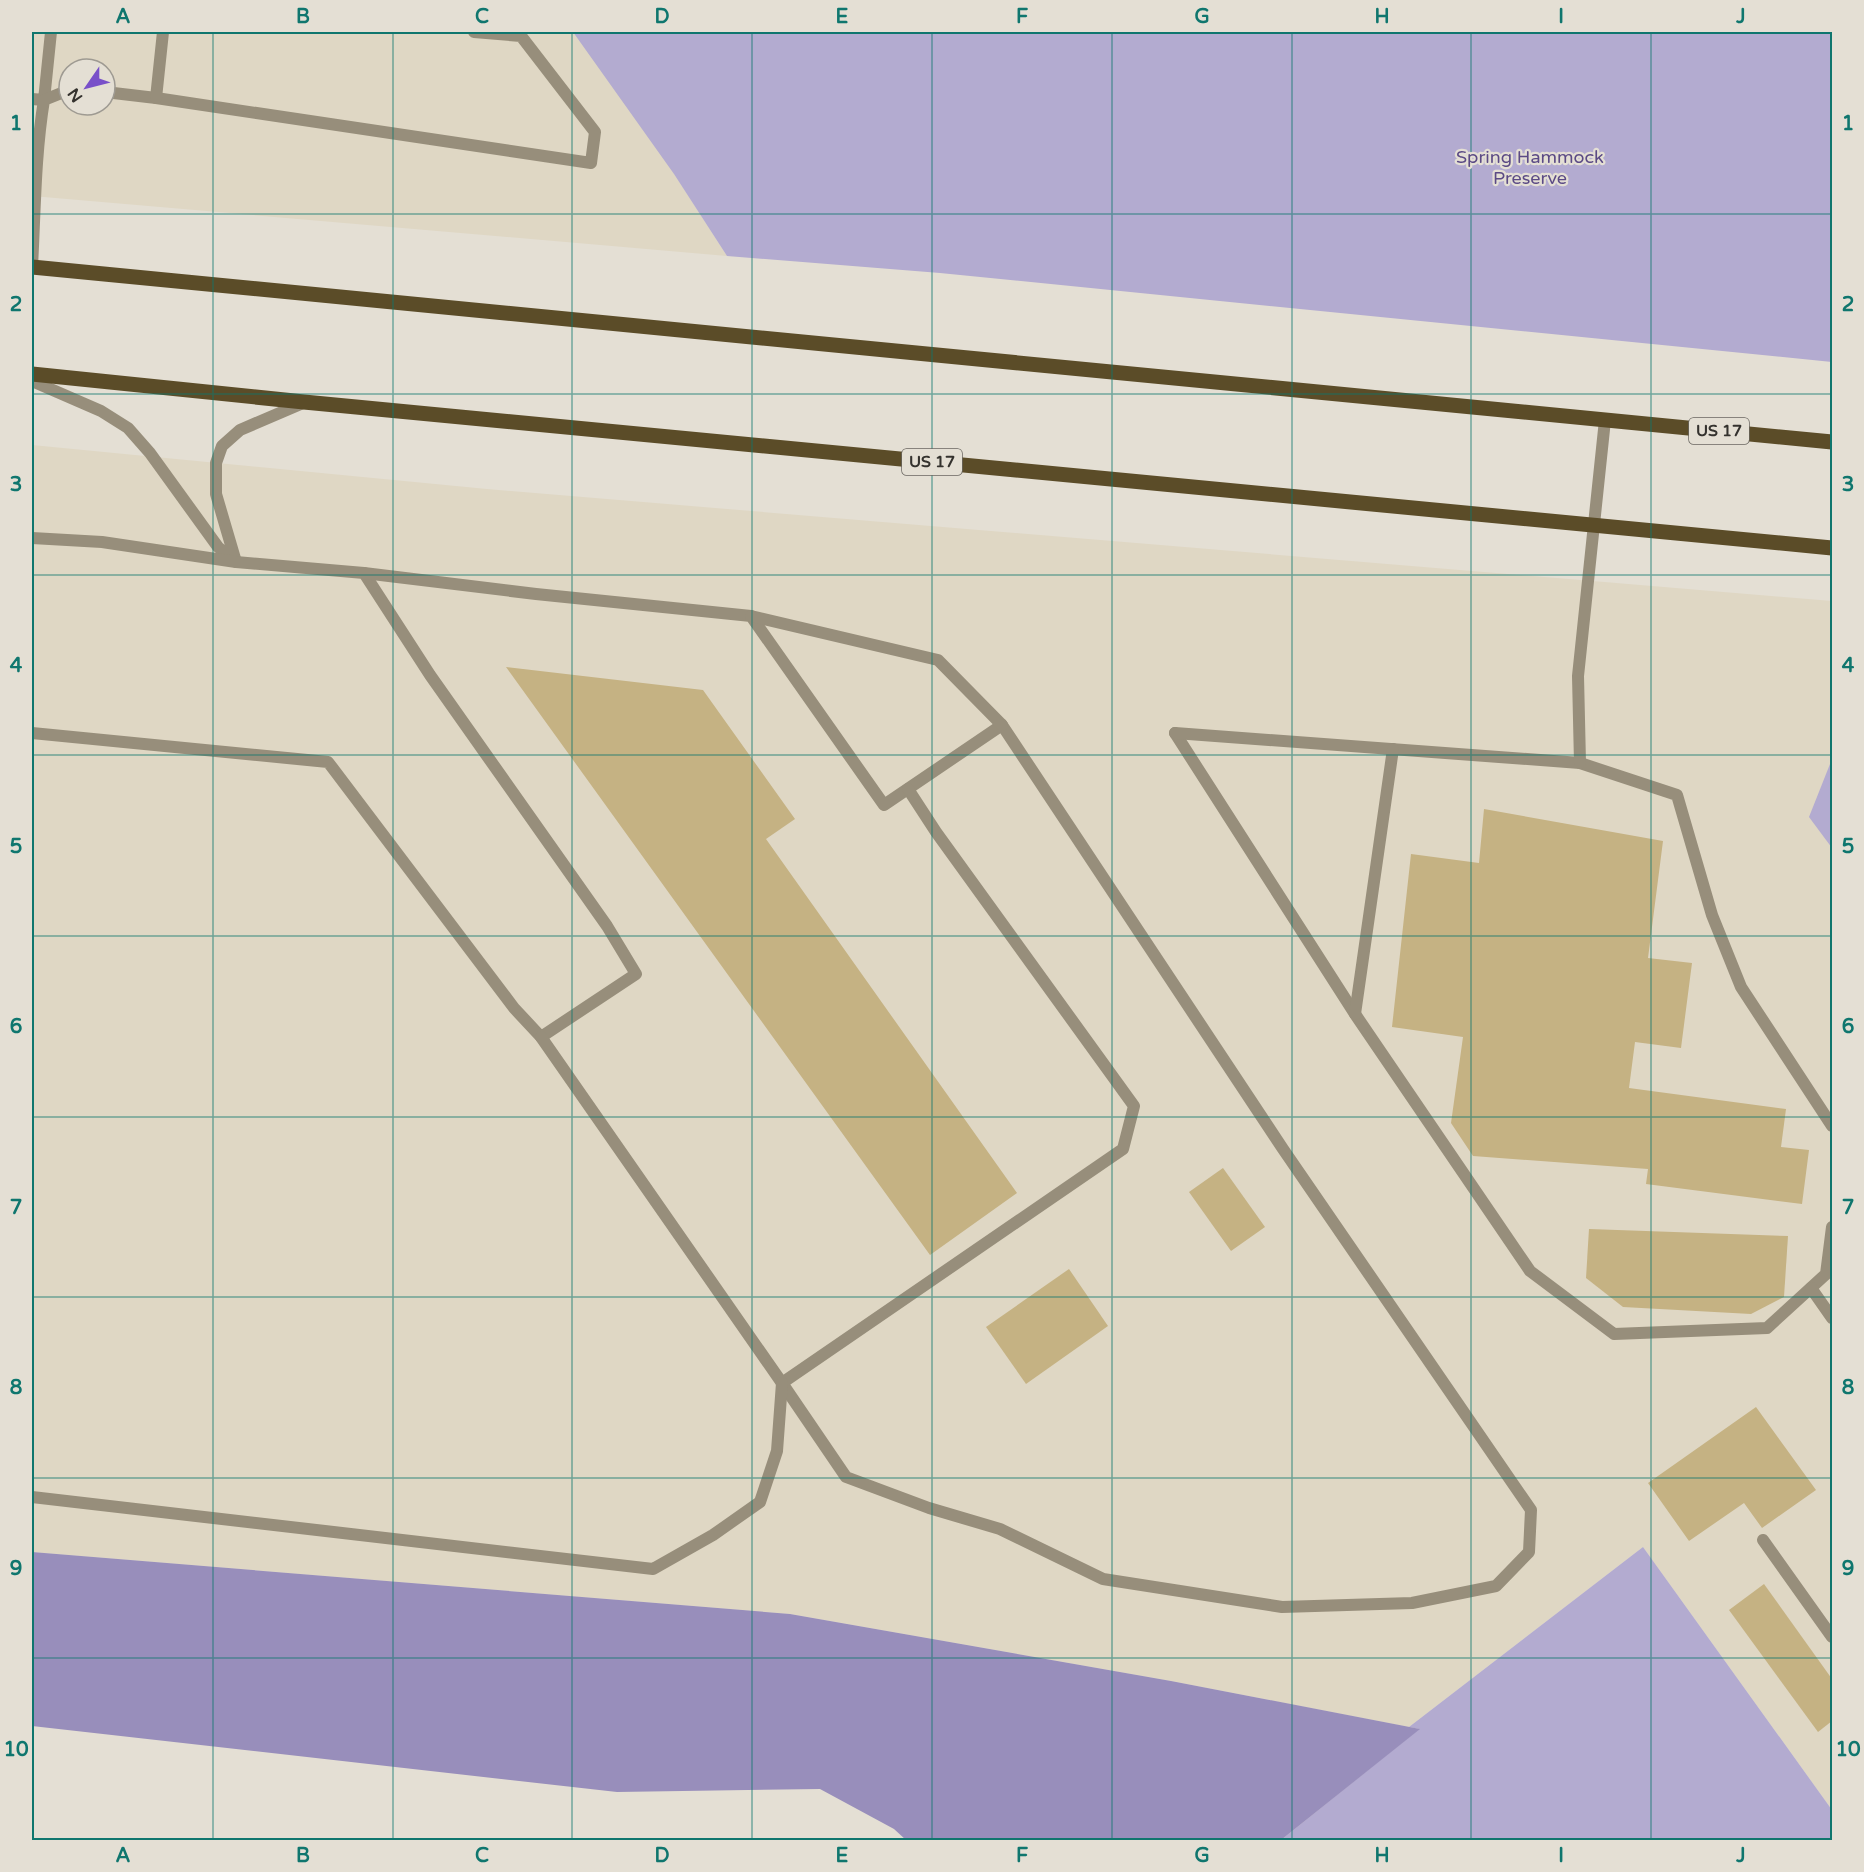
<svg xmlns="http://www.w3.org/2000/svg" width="1864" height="1872" viewBox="0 0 1864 1872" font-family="'Varela Round',sans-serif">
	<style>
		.built { fill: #dfd7c4; fill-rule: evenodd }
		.green { fill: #b3abd0 }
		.water { fill: #988ebb }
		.building { fill: #c5b283 }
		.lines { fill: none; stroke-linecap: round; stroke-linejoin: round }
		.lane { stroke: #978e7b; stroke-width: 12 }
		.primary { stroke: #5b4c28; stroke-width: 15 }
		.grid { fill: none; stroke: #0f766e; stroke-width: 1.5; stroke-opacity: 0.55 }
		.labels { text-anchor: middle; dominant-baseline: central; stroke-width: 4.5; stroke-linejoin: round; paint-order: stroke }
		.shield { fill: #e4dfd4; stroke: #696660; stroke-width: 1.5 }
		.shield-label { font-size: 16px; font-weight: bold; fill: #34322e }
		.park-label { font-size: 18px; fill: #5b4a85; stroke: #e4dfd4 }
		.neatline { fill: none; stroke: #0f766e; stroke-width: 2 }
		.grid-label { font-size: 20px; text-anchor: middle; font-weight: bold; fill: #0f766e }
	</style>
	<rect width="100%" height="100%" fill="#e4dfd4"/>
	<!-- built -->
	<g class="built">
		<path d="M32,32H583L727,256L32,196ZM69,69H105V105H69Z"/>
		<path d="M32,445L487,489L1832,601V1810L1643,1547L1409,1727L1171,1681L790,1614L32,1552Z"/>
	</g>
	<!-- green -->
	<g class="green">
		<path d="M573,32H1832V362L940,273L727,256L674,174Z"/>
		<path d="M1832,759V848L1809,817Z"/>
		<path d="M1643,1547L1832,1810V1840H1281L1419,1729L1409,1727Z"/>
	</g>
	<!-- water -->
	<path class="water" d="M32,1552L790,1614L1171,1681L1420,1729L1281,1840H906L894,1829L820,1789L617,1792L32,1726Z"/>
	<!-- building -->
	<g class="building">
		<path d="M506,667L703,690L795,819L766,839L1017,1193L930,1255Z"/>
		<path d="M1484,809L1663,841L1648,958L1692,963L1681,1048L1635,1042L1629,1088L1786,1109L1781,1147L1809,1150L1802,1204L1646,1184L1648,1169L1473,1156L1451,1123L1463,1037L1392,1027L1411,854L1479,863Z"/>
		<path d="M1223,1168L1265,1227L1231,1251L1189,1192Z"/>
		<path d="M1589,1229L1788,1236L1784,1297L1751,1314L1623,1307L1586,1278Z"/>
		<path d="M1069,1269L1108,1326L1026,1384L986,1327Z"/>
		<path d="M1756,1407L1816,1490L1762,1528L1744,1503L1689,1541L1648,1483Z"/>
		<path d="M1764,1584L1832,1679V1721L1818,1732L1729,1610Z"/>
	</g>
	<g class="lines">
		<!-- lane -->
		<g class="lane">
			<path d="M105,92L156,98L591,163L595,132L521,36L474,32"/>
			<path d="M156,98L163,32"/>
			<path d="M32,99L44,100L51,32"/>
			<path d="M32,267C35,212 35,155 44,100L69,90"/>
			<path d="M32,381L101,411L128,428L150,453L218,547L236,562L216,494V463L222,446L240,430L303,403"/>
			<path d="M32,538L102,542L236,562L364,573L430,675L607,926L636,974L541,1037L514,1008L328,762L32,733"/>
			<path d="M364,573L536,594L751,616L884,805L1002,725L1283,1149L1531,1510L1529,1552L1496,1586L1412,1603L1282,1607L1103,1579L1000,1529L929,1508L846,1477L782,1383"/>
			<path d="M751,616L938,660L1002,725"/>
			<path d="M1175,733L1355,1014L1530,1271L1614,1334L1767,1328L1826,1274L1832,1227"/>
			<path d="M1175,733L1580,763L1677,795L1712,915L1741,987L1832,1126"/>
			<path d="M1580,763L1578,676L1605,420"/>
			<path d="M1355,1014L1393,749"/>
			<path d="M541,1037L782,1383L1123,1149L1134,1106L936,832L908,789"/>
			<path d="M1811,1288L1832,1318"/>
			<path d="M32,1497L653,1569L713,1535L760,1502L777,1451L782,1383"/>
			<path d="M1763,1540L1832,1637"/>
		</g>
		<!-- primary -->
		<g class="primary">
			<path d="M32,267L1832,442"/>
			<path d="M32,374L304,402L1832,548"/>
		</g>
	</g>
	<!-- grid -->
	<path class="grid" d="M213,32V1840M393,32V1840M572,32V1840M752,32V1840M932,32V1840M1112,32V1840M1292,32V1840M1471,32V1840M1651,32V1840M32,214H1832M32,394H1832M32,575H1832M32,755H1832M32,936H1832M32,1117H1832M32,1297H1832M32,1478H1832M32,1658H1832"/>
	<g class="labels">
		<!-- shield labels -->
		<g class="shield">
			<rect x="1689" y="418" width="60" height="26" rx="4.5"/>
			<rect x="902" y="449" width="60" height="26" rx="4.5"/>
		</g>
		<g class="shield-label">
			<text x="1719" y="431">US 17</text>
			<text x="932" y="462">US 17</text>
		</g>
		<!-- park labels -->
		<g class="park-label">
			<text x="1530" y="157">Spring Hammock<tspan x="1530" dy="21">Preserve</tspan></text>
		</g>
	</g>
	<!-- border -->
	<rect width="1864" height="1872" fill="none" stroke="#e4dfd4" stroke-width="66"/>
	<!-- north arrow -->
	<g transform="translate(87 87) rotate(235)"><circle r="28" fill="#e4dfd4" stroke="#9e9a92" stroke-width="1.5"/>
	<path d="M0-4.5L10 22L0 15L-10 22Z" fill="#7950c9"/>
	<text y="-9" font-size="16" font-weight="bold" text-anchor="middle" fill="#34322e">N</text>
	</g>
	<rect x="33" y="33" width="1798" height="1806" class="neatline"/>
	<g class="grid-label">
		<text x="123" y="23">A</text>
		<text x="303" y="23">B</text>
		<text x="482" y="23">C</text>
		<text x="662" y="23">D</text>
		<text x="842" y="23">E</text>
		<text x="1022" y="23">F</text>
		<text x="1202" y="23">G</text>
		<text x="1382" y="23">H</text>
		<text x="1561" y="23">I</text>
		<text x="1741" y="23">J</text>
		<text x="16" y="130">1</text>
		<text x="1848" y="130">1</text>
		<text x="16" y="311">2</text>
		<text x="1848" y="311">2</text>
		<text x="16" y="491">3</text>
		<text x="1848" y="491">3</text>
		<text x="16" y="672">4</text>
		<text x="1848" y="672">4</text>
		<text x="16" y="853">5</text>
		<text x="1848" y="853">5</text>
		<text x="16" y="1033">6</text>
		<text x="1848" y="1033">6</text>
		<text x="16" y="1214">7</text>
		<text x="1848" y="1214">7</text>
		<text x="16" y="1394">8</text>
		<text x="1848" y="1394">8</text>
		<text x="16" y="1575">9</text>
		<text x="1848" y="1575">9</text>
		<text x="16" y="1756">10</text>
		<text x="1848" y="1756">10</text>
		<text x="123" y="1862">A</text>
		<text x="303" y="1862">B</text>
		<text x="482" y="1862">C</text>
		<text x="662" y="1862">D</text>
		<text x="842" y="1862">E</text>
		<text x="1022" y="1862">F</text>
		<text x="1202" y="1862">G</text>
		<text x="1382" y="1862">H</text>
		<text x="1561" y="1862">I</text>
		<text x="1741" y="1862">J</text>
	</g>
</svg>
